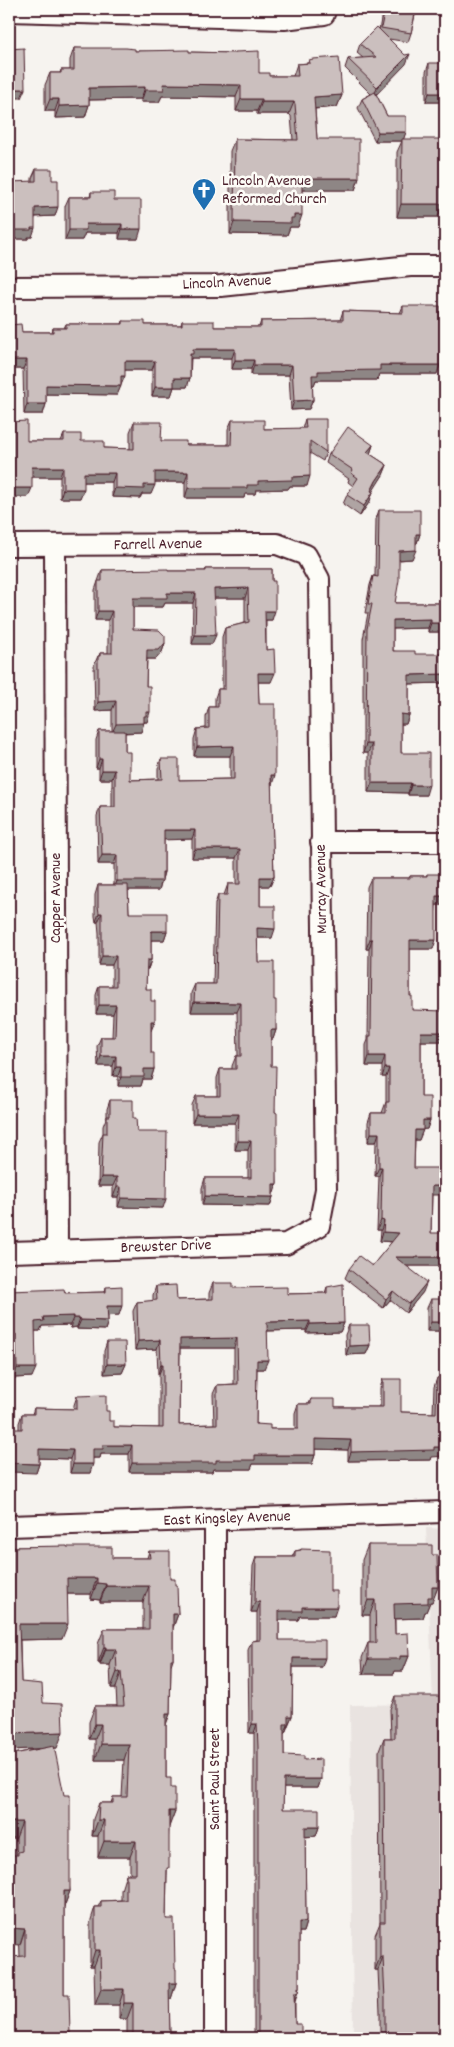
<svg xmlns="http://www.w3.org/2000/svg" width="454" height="2047" viewBox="0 0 454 2047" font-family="Dekko,sans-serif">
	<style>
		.built { fill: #e9e3e0 }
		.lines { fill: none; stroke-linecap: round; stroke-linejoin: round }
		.minor-casing { stroke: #4a1f2b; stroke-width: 24 }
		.minor { stroke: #fdfcf7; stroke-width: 20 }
		.wall { fill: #afa4a3; stroke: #4a1f2b; fill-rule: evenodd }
		.shaded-wall { fill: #8e8685; stroke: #4a1f2b }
		.building { fill: #cbbfbe; stroke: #4a1f2b; fill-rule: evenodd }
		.labels { text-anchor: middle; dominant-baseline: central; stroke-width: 5; stroke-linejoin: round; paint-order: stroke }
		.poi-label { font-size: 16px; fill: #4a1f2b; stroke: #fdfcf7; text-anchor: start }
		.street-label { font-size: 16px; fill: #4a1f2b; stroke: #fdfcf7 }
	</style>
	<rect width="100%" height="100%" fill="#f6f3ef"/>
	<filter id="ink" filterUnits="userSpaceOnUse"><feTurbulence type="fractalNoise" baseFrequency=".02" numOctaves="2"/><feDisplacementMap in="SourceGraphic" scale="10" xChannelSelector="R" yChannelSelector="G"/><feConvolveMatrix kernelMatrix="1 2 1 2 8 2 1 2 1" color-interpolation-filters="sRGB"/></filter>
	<g filter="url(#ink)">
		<!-- built -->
		<path class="built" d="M426,1528L445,1529V2038H353L350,1705L433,1704Z"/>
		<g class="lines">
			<!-- minor casing -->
			<g class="minor-casing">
				<g id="minor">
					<path d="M9,11L284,19L324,14L325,9"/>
					<path d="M9,287L221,286L410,266H445"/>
					<path d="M9,545L277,544L306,555L319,579L326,1189L319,1226L286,1244L9,1252"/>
					<path d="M55,546L57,1250"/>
					<path d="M321,842H445"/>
					<path d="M215,1520V2038"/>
					<path d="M9,1526L445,1512"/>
				</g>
			</g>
			<!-- minor -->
			<use href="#minor" class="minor"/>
		</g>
		<!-- wall -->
		<g class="wall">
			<path d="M383,9H444L443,11H416L411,33L408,42L389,39L406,64L376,94L387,116L406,132L403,139L438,217H397V152L402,141H375L358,108L362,99L371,94L345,68L348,59L363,58L357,53L360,44L379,30Z"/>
			<path d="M74,48L135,51L235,53V52L259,73L269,76H293L297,64L308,63L309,60L342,95L337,107L315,109L317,139L359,178L355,190H302L298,227H290L287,235L230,234V151L235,139L293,140L291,116L289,114H257V111H236V97L162,96L159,102H141V99L89,100V105L85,117L55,118V111H45V85L50,73H60L61,70H70V60Z"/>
			<path d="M429,63L443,102H426V72Z"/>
			<path d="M36,169L52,180L55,216L35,217L32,237H28V239H9L32,181V178Z"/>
			<path d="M91,192L114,200L138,239H119V233H85L82,240H65V206L69,197H90Z"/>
			<path d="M403,306L440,365L437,374H379L377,380H316L314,385H312L313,400L309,409L291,410L289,375H251V369H232V358H191L190,378L187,387H174L171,396H152V370H125L121,385L117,395L46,394V404L43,414H24L23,369H9L22,332H52L53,328H64L66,324H122L123,321L145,325H181L182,321L214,327H259L261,321L340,320L343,311L400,313Z"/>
			<path d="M305,419L326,452L323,461L310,453L307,486H290L288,489L256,490L255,494H245L244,498H185V482H155L151,494H142L140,498L112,497V482H84L80,498H60V477H32L28,497H9L27,441H61L64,434L81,441L104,448L130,449V432L134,422L161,441L186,445H228V429L232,420L264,429H302Z"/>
			<path d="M373,445L370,454L387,465L383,475L372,491L370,501L360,516L343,504L347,495L353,486L348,482L349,479L326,463L329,454Z"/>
			<path d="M379,510L420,534L417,543H416L412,559L399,560L395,603H445V632H428V628L393,629V651L415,654L445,683L409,684V715L406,724H401V753L426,795H408V793L368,792V753H363V639L368,613H365L370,585L373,576H375L376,519Z"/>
			<path d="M206,569H272V620H266V650L271,682H258L259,704L271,785L274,877L270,886H260V906L272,938H257L258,962L274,1000L276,1030L273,1039H271V1066L275,1112L277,1184L273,1193V1197L270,1206L202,1205V1188L205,1178H248V1150H235V1123H192V1105L196,1096H217V1078L220,1069H232V1066L236,1056H238L237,1012H191V993L195,984H213L215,904L218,895H224L228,884H236V858H192V839H164V872L159,890H128L129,913L167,931L164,940H151V960L148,969H146V989L151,1031V1053L154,1069L151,1079H143L141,1086H118V1076H113V1066H98L97,1046L101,1037H112L113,1014H96V995L99,986H112V965H99V933L98,922H96L95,916V895L98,885H114V864H98L97,816L100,807H112V779H99V768H96V740L99,731H112V710L95,711L94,665L98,656H99L100,653H108V620H95V590L102,570L168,571H205ZM214,598H245V623L225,628L222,637V689H218L215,698V707H209L206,717V728L197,729L194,739V756H230V779L179,780L161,759L158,768V779L130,780L125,752V733L141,732L144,722H147L146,686L147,659H156L162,652L165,643L133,629V607H163L165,603H193L192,644H212Z"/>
			<path d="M427,874L445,905H436L433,949H410V996L412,1010L445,1041H421V1097L430,1120L427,1129H423L419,1140H415L414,1168L432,1195L431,1233L445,1266H406L423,1292L406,1313L390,1300L383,1308L345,1278L349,1269L372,1266L392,1242L380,1241L381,1230H377L379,1176H375L376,1142H368V1122L371,1113H382L386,1102V1077H382V1066H366V1045L368,1040L369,949H366L367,887L371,878H410V876H427Z"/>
			<path d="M110,1100L133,1118L137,1132L163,1208L118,1207V1197H113V1186H98L99,1142L103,1133V1126L107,1116V1109Z"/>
			<path d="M213,1283L233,1288L287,1294L325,1293L327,1287L344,1323L340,1332L306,1333V1330L267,1331L264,1369H257L256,1424L270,1429H295V1413L298,1404H309L311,1399L335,1407H380V1388L383,1379L401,1412L433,1413L434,1387L437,1378H445L431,1460L348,1461V1450L315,1449V1455L312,1464H253L251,1469H213L212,1472H129V1454H101L100,1458H93L90,1473H70V1459L39,1458V1464L36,1473L19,1429V1423L22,1414H32L34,1408L74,1409V1405L77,1396L106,1411L109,1421L114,1427L159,1428V1374H158L157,1349L135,1350L133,1311L137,1302L153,1301V1295L156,1286L177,1300L209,1299V1293ZM180,1348H234V1384L217,1385L213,1394L214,1424L179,1425Z"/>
			<path d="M106,1287L119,1315H108V1321L105,1330L77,1329V1327L71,1328L70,1325L42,1326L40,1331H35L32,1377L14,1378L13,1344L9,1291L65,1293L105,1292Z"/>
			<path d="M431,1299L445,1331H427V1308Z"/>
			<path d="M349,1325L370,1345L366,1354L346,1355L345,1335Z"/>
			<path d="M107,1342L126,1364L122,1373L104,1374V1351Z"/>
			<path d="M368,1545L432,1555L438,1587L432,1602H430L426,1612H425L423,1618L395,1619V1634L409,1656L403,1671H395L394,1674H363L362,1658L368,1643H370V1615H362V1560Z"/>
			<path d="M9,1547H67L112,1558H147L149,1551L175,1585L178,1614L173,1628V1659L171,1665L170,1714L166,1723V1778L171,1788L175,1811L169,1825L167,1875L166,1919L176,1983L171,1999H169L170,2038H127V2019H119V2005H95L94,1966H90V1923L95,1907H98L101,1901L121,1900V1890L126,1874H130V1857H98V1836H92L93,1819L99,1803H111L113,1797H122L124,1760H95V1739H89V1722L95,1706H117L116,1688H111L110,1665H100V1663H98V1644L104,1629H143V1602H100V1600L91,1599V1594H67L62,1639L20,1640L21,1682L43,1703L57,1748H54L70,1891L64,1907V1994L70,2034L68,2038H9L20,1957L16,1838H9V1755L38,1749L9,1750Z"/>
			<path d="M301,1549L330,1591L334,1616H300L298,1620H279V1640L322,1667H293L292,1716L285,1733H284V1755L304,1760L321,1779L318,1788H283V1809L319,1827L316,1836L305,1837L306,1922L303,1932H299V1988L295,2002V2024L301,2038H254V1733H249L248,1650L252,1641L257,1640V1612H251L253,1566L256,1557H292L295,1551L300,1550Z"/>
			<path d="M395,1696L445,2038H380V2012L378,1970H375V1935L380,1923L379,1751L384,1738H391L390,1709Z"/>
		</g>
		<!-- shaded-wall -->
		<g class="shaded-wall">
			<path d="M415,9H444L443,11H414Z"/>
			<path d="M410,54L406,64L374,97L377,87Z"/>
			<path d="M163,84L241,85L236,97L162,96L159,102H141L145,90Z"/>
			<path d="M145,87L141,99L85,100L89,88Z"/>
			<path d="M9,89H25L21,98H9Z"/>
			<path d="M429,93H445V97L443,102H426Z"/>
			<path d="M342,95L337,107L310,109L314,97Z"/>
			<path d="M50,99H59L55,111H45Z"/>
			<path d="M241,99H262L257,111H236Z"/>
			<path d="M262,102H294L289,114H257Z"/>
			<path d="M89,105L85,117L55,118L59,106Z"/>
			<path d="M378,132H406L403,141H375Z"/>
			<path d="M302,178H359L355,190H298Z"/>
			<path d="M401,204H443L438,217H397Z"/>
			<path d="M58,207L55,216L32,217L35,208Z"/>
			<path d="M294,215H302L298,227H290L287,235L230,234L234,222L291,218Z"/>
			<path d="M86,224H122L119,233H85L82,240H65L69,230Z"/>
			<path d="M31,228H35L32,237H28V239H9V230Z"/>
			<path d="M122,229H141L138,239H119Z"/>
			<path d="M193,349H235L232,358H191L189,363H187Z"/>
			<path d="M9,360H27L23,369H9Z"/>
			<path d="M235,360H254L251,369H232Z"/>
			<path d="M125,361H155L152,370H121Z"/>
			<path d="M254,365H292L289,375H251Z"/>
			<path d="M380,365H440L437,374H379L377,380H316L314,385H309L312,375L318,371Z"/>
			<path d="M121,376H125L121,385H117Z"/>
			<path d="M174,378H190L187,387H171Z"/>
			<path d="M46,385L121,386L117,395L43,394Z"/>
			<path d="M155,387H174L171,396H152Z"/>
			<path d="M313,400L309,409L291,410L294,401Z"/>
			<path d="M27,404H46L43,414H24Z"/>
			<path d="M373,445L370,454L367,452Z"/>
			<path d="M387,465L383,475L373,491L368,500L371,491L376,481Z"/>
			<path d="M32,467H63L60,477H28Z"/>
			<path d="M155,472H188L185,482H151Z"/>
			<path d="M84,473H115L112,482H80Z"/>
			<path d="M310,476L307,486H290L288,489L256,490L255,494H245L244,498H185L188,488L247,485L258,481L292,477Z"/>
			<path d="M144,485H155L151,494H142L140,498L112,497L115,488Z"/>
			<path d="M9,488H32L28,497H9Z"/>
			<path d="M63,489H84L80,498H60Z"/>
			<path d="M373,492L370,501L360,516L364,506Z"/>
			<path d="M416,534H420L417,543H412Z"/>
			<path d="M416,550L412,559L396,560L399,551Z"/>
			<path d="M248,588L245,598H211L214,589Z"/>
			<path d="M167,593H196L193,603H165L163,607H130L133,598Z"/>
			<path d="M98,611H112L108,620H95Z"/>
			<path d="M265,611H275L272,620H262Z"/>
			<path d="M431,619L428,628L389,629L393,620Z"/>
			<path d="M431,623H445V632H428Z"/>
			<path d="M195,635H216L212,644H192Z"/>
			<path d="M165,643L162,652L156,659H144L147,650Z"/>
			<path d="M258,673H275L271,682H255Z"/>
			<path d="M445,674V683L406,684L409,675Z"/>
			<path d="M116,701L112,710L95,711L98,702Z"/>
			<path d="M146,712H150L147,722H144L141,732L112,733L116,724Z"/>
			<path d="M401,714L409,715L406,724H397Z"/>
			<path d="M366,744H372L368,753H363Z"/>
			<path d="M234,746L230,756H194L197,747Z"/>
			<path d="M99,759H102L99,768H96Z"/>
			<path d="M102,770H115L112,779H99Z"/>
			<path d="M271,775H275L272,785Z"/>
			<path d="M372,783H411L408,793L368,792Z"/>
			<path d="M411,785H429L426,795H408Z"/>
			<path d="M164,830H195L192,839L161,840Z"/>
			<path d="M195,849H240L236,858H192Z"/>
			<path d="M102,855H117L114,864H98Z"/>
			<path d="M162,872H164L159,890H114L117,881Z"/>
			<path d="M260,877H274L270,886H257Z"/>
			<path d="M436,896H445V905H432Z"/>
			<path d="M99,913H102L98,922H96Z"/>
			<path d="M257,928L275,929L272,938H254Z"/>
			<path d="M151,931H167L164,940H148Z"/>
			<path d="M370,939H372L369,949H366Z"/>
			<path d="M410,940H436L433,949H407Z"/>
			<path d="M102,956H116L112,965H99Z"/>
			<path d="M147,960H151L148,969H143Z"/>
			<path d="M194,1002L241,1003L237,1012H191Z"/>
			<path d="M99,1005H116L113,1014H96Z"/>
			<path d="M151,1021H155L151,1031Z"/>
			<path d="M271,1030H276L273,1039H267Z"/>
			<path d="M421,1032H445V1041H417Z"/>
			<path d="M101,1056H116L113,1066H98Z"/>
			<path d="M369,1056H385L382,1066H366Z"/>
			<path d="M116,1067H121L118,1076H113Z"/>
			<path d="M385,1068H389L386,1077H382Z"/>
			<path d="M144,1069H154L151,1079H143L141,1086H118L121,1077Z"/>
			<path d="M196,1114H239L235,1123H192Z"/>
			<path d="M423,1120H430L427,1129L419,1130Z"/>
			<path d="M415,1130H423L419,1140H411Z"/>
			<path d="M371,1133H379L376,1142H368Z"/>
			<path d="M238,1141H251L248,1150H235Z"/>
			<path d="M379,1167H382L379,1176H375Z"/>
			<path d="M101,1177H117L113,1186H98Z"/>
			<path d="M273,1184H277L274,1193H270Z"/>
			<path d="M432,1186H445V1195H429Z"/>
			<path d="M117,1187H121L118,1197H113Z"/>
			<path d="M205,1196L273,1197L270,1206L202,1205Z"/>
			<path d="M121,1198L166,1199L163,1208L118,1207Z"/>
			<path d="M381,1220L384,1221L381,1230H377Z"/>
			<path d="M383,1232L399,1233L396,1242L380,1241Z"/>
			<path d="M395,1257H445V1266H391Z"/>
			<path d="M427,1282L423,1292L406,1313L409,1304Z"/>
			<path d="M393,1291L390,1300L383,1308L386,1299Z"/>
			<path d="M107,1306H122L119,1315L104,1316Z"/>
			<path d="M74,1316L70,1325L42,1326L40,1331H32L35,1322L43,1317Z"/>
			<path d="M74,1318H80L77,1327L71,1328Z"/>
			<path d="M81,1320L108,1321L105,1330L77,1329Z"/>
			<path d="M310,1321L306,1330L264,1331L267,1322Z"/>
			<path d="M431,1322H445V1331H427Z"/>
			<path d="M344,1323L340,1332L306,1333L310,1324Z"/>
			<path d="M16,1334L13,1344H9V1335Z"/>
			<path d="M237,1338L234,1348H176L180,1339Z"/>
			<path d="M160,1340L157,1349L135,1350L138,1341Z"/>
			<path d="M370,1345L366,1354L346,1355L349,1346Z"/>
			<path d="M257,1360H268L264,1369H254Z"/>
			<path d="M107,1364H126L122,1373L104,1374Z"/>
			<path d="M161,1364H163L159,1374H158Z"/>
			<path d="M17,1368H36L32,1377L14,1378Z"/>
			<path d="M315,1439L351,1440L348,1450L312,1449Z"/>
			<path d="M103,1445H132L129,1454H101L100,1458H90L93,1449Z"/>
			<path d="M434,1447H445V1456L432,1457L431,1460L348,1461L351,1452Z"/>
			<path d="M39,1449L73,1450L70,1459L36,1458Z"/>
			<path d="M255,1455H315L312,1464H253L251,1469H213L212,1472H129L132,1463L216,1460Z"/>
			<path d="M9,1463L39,1464L36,1473L9,1472Z"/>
			<path d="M73,1464H93L90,1473H70Z"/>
			<path d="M67,1578H97L91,1594H61Z"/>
			<path d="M97,1583L106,1584L100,1600L91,1599Z"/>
			<path d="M106,1586H149L143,1602H100Z"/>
			<path d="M432,1587H438L432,1602H430L426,1612H425L423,1618L389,1619L394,1604Z"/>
			<path d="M368,1600H375L370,1615H362Z"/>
			<path d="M255,1602H260L257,1612H251Z"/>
			<path d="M302,1607H337L334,1616H300L298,1620H276L279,1611Z"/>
			<path d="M173,1614H178L172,1630Z"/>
			<path d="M19,1624H68L62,1639L13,1640Z"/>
			<path d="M104,1647H106L100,1663H98Z"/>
			<path d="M106,1649H116L110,1665H100Z"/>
			<path d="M400,1656H409L403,1671H395L394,1674H363L368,1659Z"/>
			<path d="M293,1658H325L322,1667H290Z"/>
			<path d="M117,1672H121L116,1688H111Z"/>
			<path d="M166,1714H170L164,1730Z"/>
			<path d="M288,1716H292L288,1725L285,1733H280L284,1724Z"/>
			<path d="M95,1724H101L95,1739H89Z"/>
			<path d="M252,1724H257L254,1733H249Z"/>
			<path d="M63,1732L57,1748L9,1750V1734Z"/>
			<path d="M101,1744H129L124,1760H95Z"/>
			<path d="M284,1779H321L318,1788H280Z"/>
			<path d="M169,1811H175L169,1827Z"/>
			<path d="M98,1820H104L98,1836H92Z"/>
			<path d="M9,1822H22L16,1838H9Z"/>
			<path d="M305,1827H319L316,1836L301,1837Z"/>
			<path d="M104,1841H136L130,1857H98Z"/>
			<path d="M64,1891H70L64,1907Z"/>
			<path d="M299,1922H306L303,1932H296Z"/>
			<path d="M9,1928L25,1929L20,1945L9,1944Z"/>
			<path d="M95,1950H100L94,1966H90Z"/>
			<path d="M380,1957H383L378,1970H375Z"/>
			<path d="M169,1983H176L171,1999H163Z"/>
			<path d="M298,1988H299L294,2002V1993Z"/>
			<path d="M101,1989H124L119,2005H95Z"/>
			<path d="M124,2003H133L127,2019H119Z"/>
			<path d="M67,2034H70L68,2038H65Z"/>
		</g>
		<!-- building -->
		<g class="building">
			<path d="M385,9H416L411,33L381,28Z"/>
			<path d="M377,27L405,55L410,54L377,87L348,59L376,57L360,44Z"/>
			<path d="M24,48L25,89H9V49Z"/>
			<path d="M74,48H126L135,49V51L189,50V52L235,53V52L259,51V73H269V76H298L297,64L310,63L309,60L313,59L339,57L342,95L314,97L317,139H359V178H302V215H294V218H291V223L234,222L235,139L298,140L295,104L294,102H262V99H241V85L163,84L164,90H145V87L89,88V105L59,106V99H50V73H61V70H74Z"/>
			<rect x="429" y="63" width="16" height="30"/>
			<path d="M375,92L387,116H406V132H378L362,99Z"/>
			<path d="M402,139H444L443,204H401Z"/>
			<path d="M36,169H52V180H58V207L35,208V228H31V230H9V182L36,181Z"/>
			<path d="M91,192H114V200H141V229H122V224H86V230H69V197H91Z"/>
			<path d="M403,306H440V365H380V370L318,371V375H312L313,400L294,401L292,365H254V360H235V349H193V354H190V378H174V387H155V361H125V376H121V386L46,385V404H27V360H9V325L21,324L22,332H53V328H66V324H123V321H145V325H182V321H214V327H261V321L343,320V311L403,313Z"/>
			<path d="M305,419H326V452L310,441V476L292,477V480L258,481V485H247V488H188V472H155V485H144V489L115,488V473H84V489H63V467H32V488H9V422L27,421V441H64V434H81V441H104V448L134,449V422H162L161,441H186V445H231L232,420H264V429L306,428Z"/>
			<path d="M348,427L373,445L367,452L387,465L376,481L371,491L373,492L364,506L347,495L358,478L351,473L353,470L329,454Z"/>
			<path d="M379,510H420V534H416V550L399,551V580L395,603H445V623H431V619L393,620V651H415V654H445V674L409,675V715L401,714V753H429V785H411V783H372V744H366L367,629L372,604H368L373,576L378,577Z"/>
			<path d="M168,569V571H206V569H272V581H275V611H265L266,650L274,649L275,673H258L259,704H275V775H271L274,877H260V906H275V929L257,928L258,962H274V1000H276V1030H271V1066H276L275,1112L277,1113V1184H273V1197L205,1196V1178H251V1141H238L239,1114H196V1096H220V1069H236V1056H241V1003L194,1002L195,984H216L218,895H227L228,884H240V849H195V830H164V872H162V881H117V855H102L100,807H115V770H102V759H99V731H125V752H130V780L162,779L161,759H179V780L234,779V746L197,747V729L209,728V707H218V689H225V628L249,622L248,588L214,589L216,635H195L196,593H167V598H133V629L159,630L165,636V643L159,650H147L146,686H150V712H146V716H144V723L116,724V701L98,702V656H100V653H112V611H98V581H102V570Z"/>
			<path d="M427,874H445V896H436V940H410V996H412V1010L445,1011V1032H421V1097H430V1120H423V1130H415L414,1168H445V1186H432L431,1233H445V1257H395L427,1282L409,1304L393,1291L386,1299L349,1269L359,1256L372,1266L399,1233L383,1232L384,1221L381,1220L382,1167H379V1133H371V1113H386V1102H389V1068H385V1056H369V1036H371L372,939H370L371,878H410V876H427Z"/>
			<path d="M98,885H128L129,913H167V931H151V960H147L146,989H151V1001H155V1021H151V1053H154V1069H144V1077H121V1067H116V1056H101V1037H115L116,1005H99V986H116V956H102V913H99L98,906Z"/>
			<path d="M110,1100H133V1118H136L137,1132H167L166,1199L121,1198V1187H117V1177H101L103,1133H107V1116H110Z"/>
			<path d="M9,1164L10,1196H9Z"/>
			<path d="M213,1283H233V1288L287,1287V1294L327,1293V1287L343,1284L344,1323L310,1324V1321L267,1322L268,1360H257L256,1424L270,1425V1429H298V1404H311V1399H335V1407H383V1379H401V1412L436,1413L437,1378H445V1447H434V1450L351,1452V1440L315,1439V1455H255V1460H216V1463H132V1445H103V1449H93V1464H73V1450L39,1449V1464L9,1463V1429H22V1414H34V1408L77,1409V1396L106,1395V1411H109V1421H114V1427L163,1428V1364H161L160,1340L138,1341L137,1302L157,1300L156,1286L176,1285L177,1300L213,1299ZM237,1338L238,1384L217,1385V1424L179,1425L180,1339Z"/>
			<path d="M122,1286V1306H107L108,1321L81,1320L80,1318H74V1316L43,1317L44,1321L35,1322L36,1368H17L16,1334L9,1335V1291L64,1289L65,1293L106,1292V1287Z"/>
			<rect x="431" y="1299" width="14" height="23"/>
			<path d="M349,1325H369L370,1345L349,1346Z"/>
			<path d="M107,1342H125L126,1364H107Z"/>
			<path d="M368,1545H432V1555H437L438,1587H432V1597H428V1603L394,1604L395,1634L408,1633L409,1656H400V1659H368V1643H376L375,1600H368Z"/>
			<path d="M67,1546V1547H112V1558H150L149,1551H170V1579H175V1585H177L178,1614H173V1659H171L170,1714H166V1778H171V1788H175V1811H169V1868H167L166,1919H174L175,1969H176V1983H169L170,2038H133V2003H124V1989H101L100,1950H95V1907H101V1901L126,1900V1874H136V1841H104V1820H98L99,1803H113V1797H127L129,1744H101V1724H95V1706H124L121,1672H117L116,1649H106V1647H104V1629H149V1586H106V1584L97,1583V1578H67L68,1624H19L21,1682L42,1684L43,1703L62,1704L63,1732L9,1734V1547Z"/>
			<path d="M301,1549L330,1550V1591H337V1607H302V1611H279V1640H325V1658H293L292,1716H288V1724H284V1755L304,1756V1760L321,1759V1779H284L283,1809H319V1827H305L306,1922H299V1988H298V1993H294L295,2024H301V2038H258V1747L257,1724H252V1641L260,1640V1602H255L256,1557H295V1551L301,1550Z"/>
			<path d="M395,1696H445V2038H385V1999L383,1957H380V1922H385L384,1738H395Z"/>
			<path d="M54,1746L64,1795H70V1891H64V1994H69L70,2034H67V2038H9V1957L25,1956V1929L9,1928V1855H18V1852L22,1851V1822H9V1755Z"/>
		</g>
	</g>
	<!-- icons -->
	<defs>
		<g id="church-pin" transform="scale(1.25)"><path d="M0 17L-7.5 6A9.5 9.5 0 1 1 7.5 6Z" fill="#1f6fb2" stroke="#fdfcf7"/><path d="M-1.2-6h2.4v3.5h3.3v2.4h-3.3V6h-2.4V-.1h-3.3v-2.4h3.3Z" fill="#fff"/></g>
	</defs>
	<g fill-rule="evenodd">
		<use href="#church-pin" x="204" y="190"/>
	</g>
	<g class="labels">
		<!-- poi labels -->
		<g class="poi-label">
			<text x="222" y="181">Lincoln Avenue<tspan x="222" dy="18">Reformed Church</tspan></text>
		</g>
		<!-- street labels -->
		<g class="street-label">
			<text transform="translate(227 283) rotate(-3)">Lincoln Avenue</text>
			<text transform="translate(158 545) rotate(-1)">Farrell Avenue</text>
			<text transform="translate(322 889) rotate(-91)">Murray Avenue</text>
			<text transform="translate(56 898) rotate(-90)">Capper Avenue</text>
			<text transform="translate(166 1247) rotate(-2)">Brewster Drive</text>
			<text transform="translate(227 1519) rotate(-2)">East Kingsley Avenue</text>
			<text transform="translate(215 1779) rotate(-90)">Saint Paul Street</text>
		</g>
	</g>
	<!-- margin -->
	<rect width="454" height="2047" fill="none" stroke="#fdfcf7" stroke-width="30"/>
	<rect x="15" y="15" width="424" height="2017" fill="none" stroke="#4a1f2b" stroke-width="2" filter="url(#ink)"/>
</svg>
